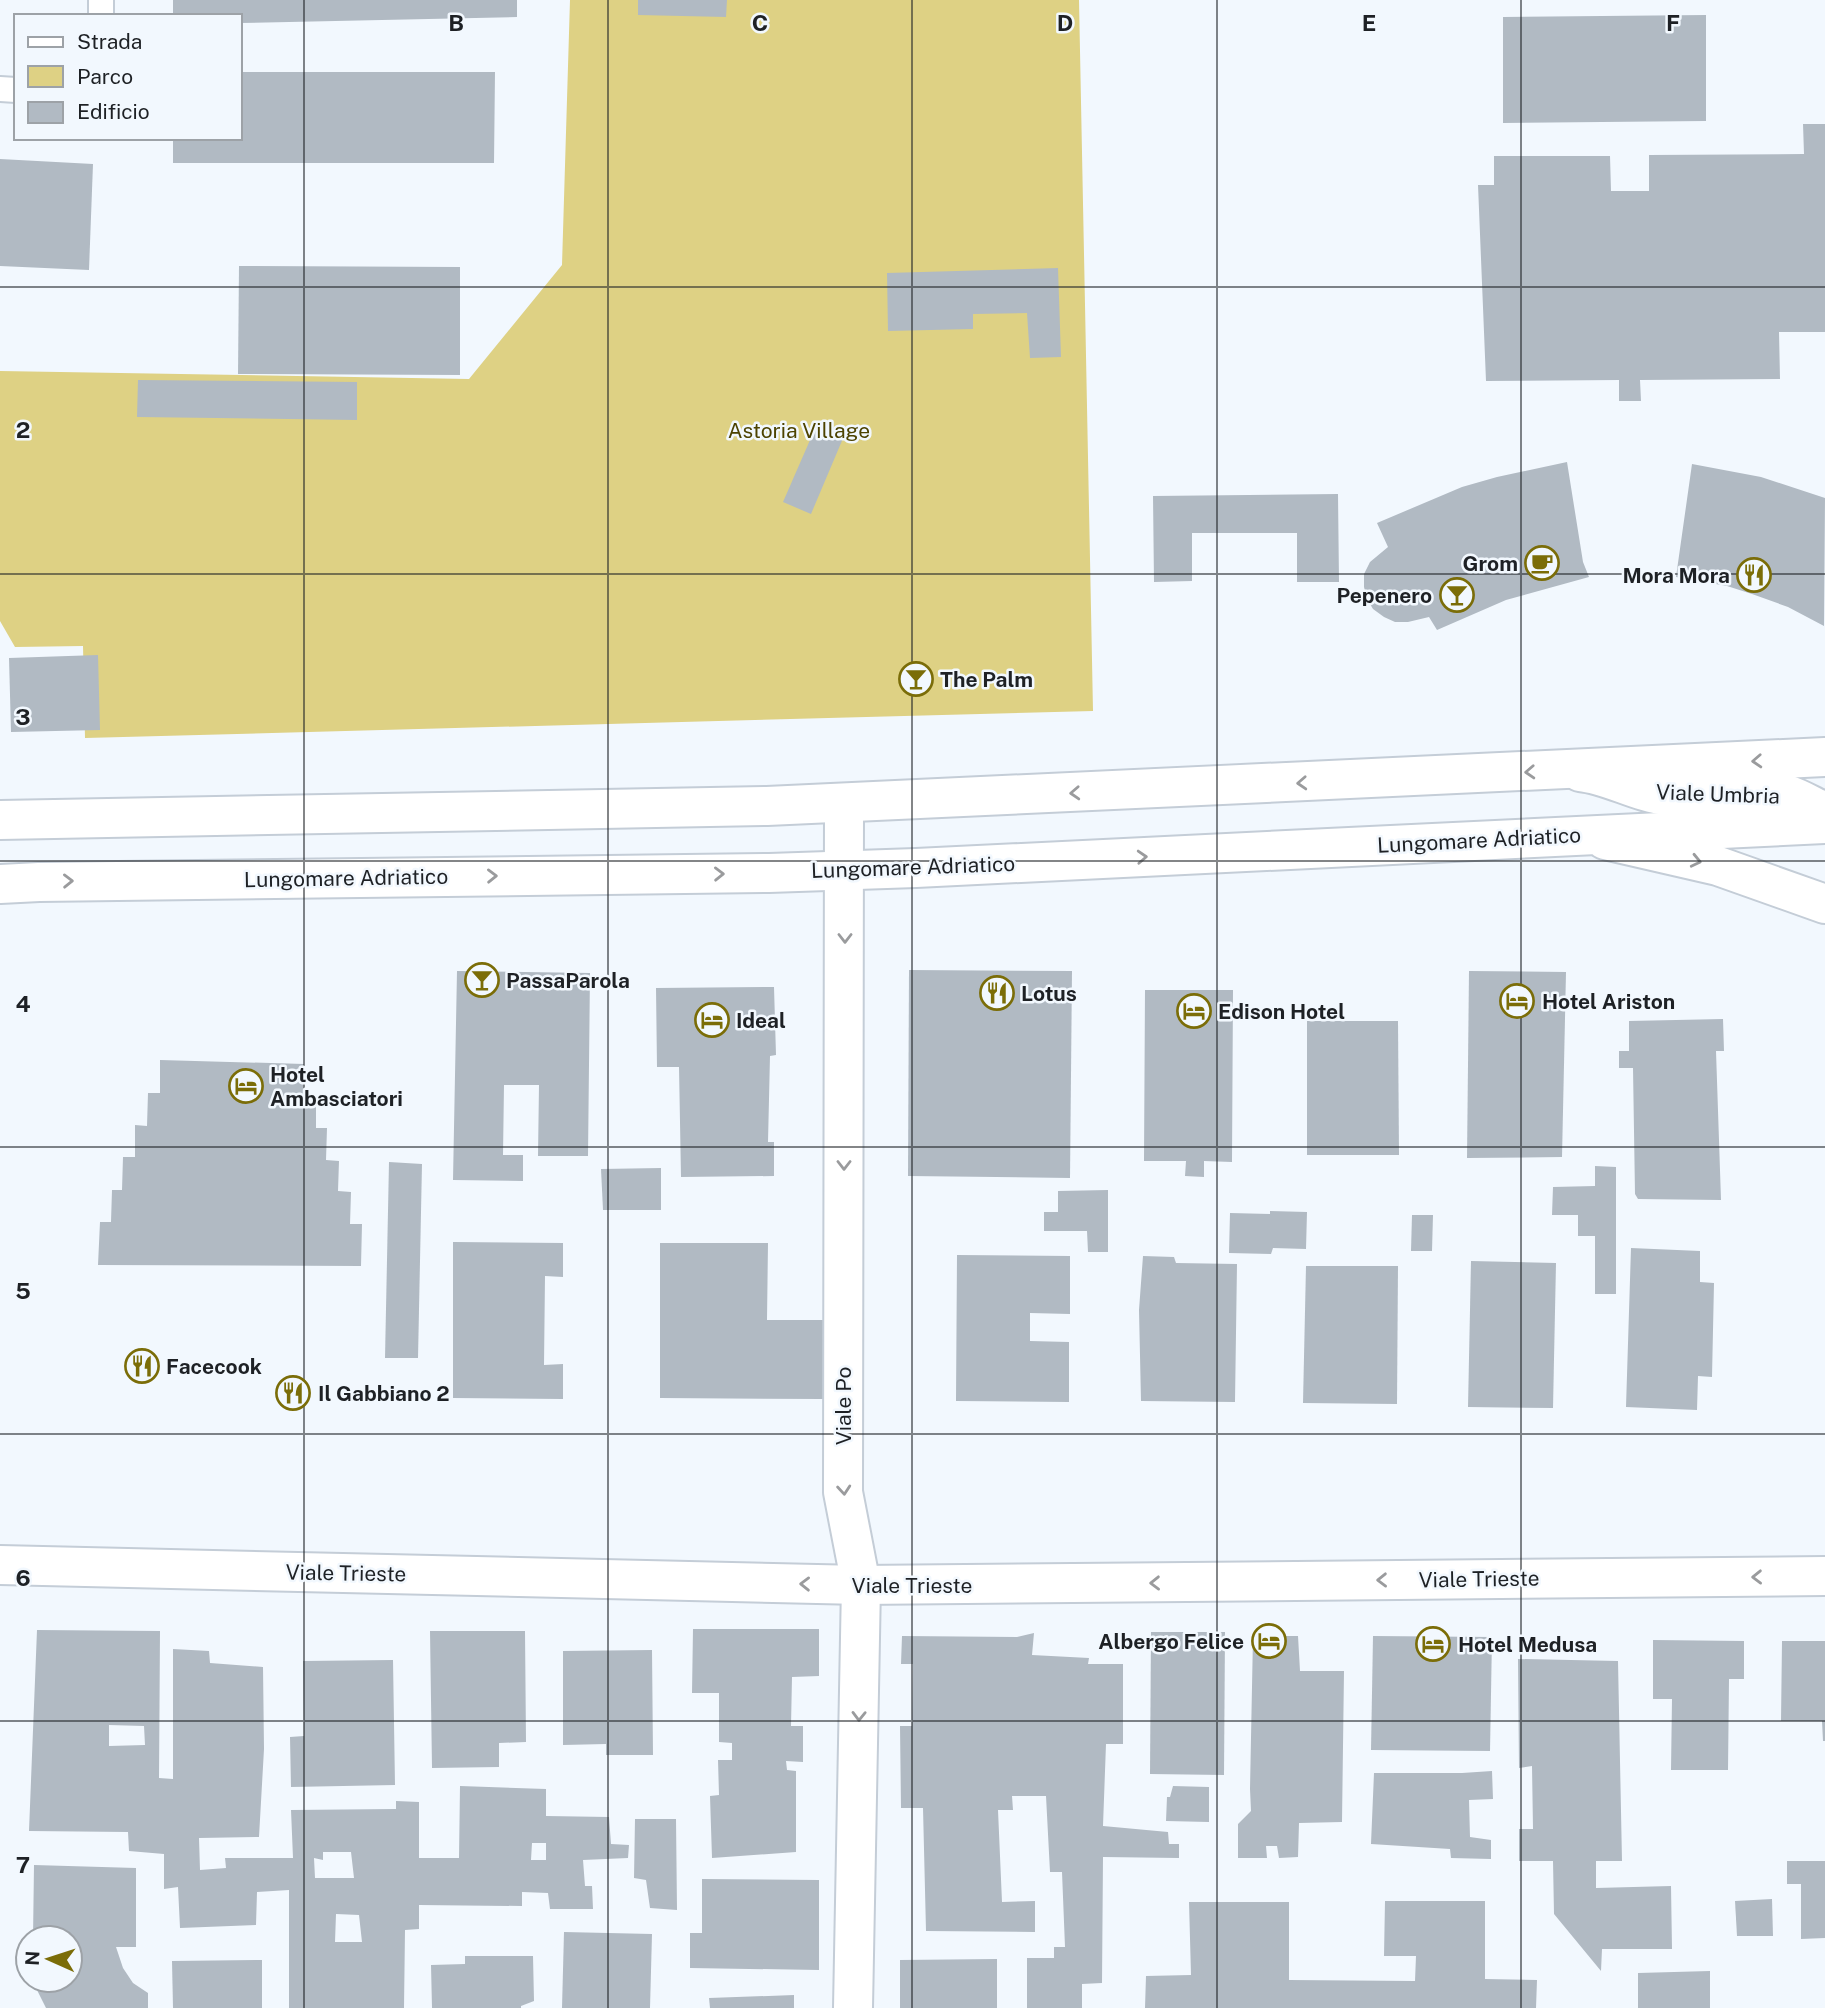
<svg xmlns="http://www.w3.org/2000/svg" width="1825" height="2008" viewBox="0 0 1825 2008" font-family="'Public Sans',sans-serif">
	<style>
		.green { fill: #ded184 }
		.building { fill: #b1bac3; fill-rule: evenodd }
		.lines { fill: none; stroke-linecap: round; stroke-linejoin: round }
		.service-casing { stroke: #c4cdd7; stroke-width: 28 }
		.minor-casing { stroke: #c4cdd7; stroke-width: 42 }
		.tertiary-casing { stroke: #c4cdd7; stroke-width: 42 }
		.service { stroke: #fff; stroke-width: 24 }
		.minor { stroke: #fff; stroke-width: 38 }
		.tertiary { stroke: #fff; stroke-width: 38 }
		.oneway { stroke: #9a9b9d }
		.grid { fill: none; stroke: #1e2125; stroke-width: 2; stroke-opacity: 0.55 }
		.labels { text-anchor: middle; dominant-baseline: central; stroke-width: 5; stroke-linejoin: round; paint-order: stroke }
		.park-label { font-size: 21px; fill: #4d4300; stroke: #f2f8fe }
		.poi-label { font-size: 21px; font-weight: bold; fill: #1e2125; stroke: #f2f8fe; text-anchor: start }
		.street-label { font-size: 21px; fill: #1e2125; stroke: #f2f8fe }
		.grid-label { font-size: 23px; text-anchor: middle; font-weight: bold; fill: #1e2125; stroke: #f2f8fe; stroke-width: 5; stroke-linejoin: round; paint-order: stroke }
	</style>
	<rect width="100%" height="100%" fill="#f2f8fe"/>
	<!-- green -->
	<path class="green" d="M570,0H1079L1093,711L85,738L83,646L15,647L0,621V371L469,379L562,265Z"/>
	<!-- building -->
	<g class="building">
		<path d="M173,0H517V17L240,23V16H173Z"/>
		<path d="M638,0H727L726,17L638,15Z"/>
		<path d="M1706,15V121L1503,123V17Z"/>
		<path d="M240,72H495L494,163H173V138H240Z"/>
		<path d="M1803,124H1825V332H1779L1780,379L1640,380L1641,401H1619V380L1486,381L1478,185H1494V156H1610L1611,191H1649V155L1804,154Z"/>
		<path d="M0,159L93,164L89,270L0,266Z"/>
		<path d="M239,266L460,267V375L238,374Z"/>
		<path d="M1058,268L1061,357L1030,358L1027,313L973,314V329L888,331L887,273Z"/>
		<path d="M138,380L357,382V420L137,417Z"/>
		<path d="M817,424L844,436L811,514L783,502Z"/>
		<path d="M1567,462L1583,562L1589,577L1506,600L1437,630L1429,617L1408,622H1395L1384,617L1373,609L1367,599L1364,587V574L1370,562L1388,547L1377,523L1462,487L1497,477Z"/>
		<path d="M1692,464L1761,477L1825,498L1824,626L1788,607L1752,594L1727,586L1676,577Z"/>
		<path d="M1338,494L1339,582H1297V533H1192V581L1154,582L1153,496Z"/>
		<path d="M98,655L100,730L11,732L9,658Z"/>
		<path d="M909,970L1072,971L1070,1178L908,1176Z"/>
		<path d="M457,971L590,973L588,1156H538L539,1085H504L503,1155H523V1181L453,1180Z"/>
		<path d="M1469,971L1566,972L1562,1157L1467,1158Z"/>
		<path d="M774,987L776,1055L770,1056L768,1142H774V1176L681,1177L679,1067H657L656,988Z"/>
		<path d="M1145,990H1233L1232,1162L1204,1161V1177L1185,1176L1186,1161H1144Z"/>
		<path d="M1723,1019L1724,1051H1716L1721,1200L1638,1199L1635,1194L1633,1068H1619V1051H1629V1021Z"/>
		<path d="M1307,1021H1398L1399,1155H1307Z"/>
		<path d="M160,1060L304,1064L303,1094L316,1095V1128H327L326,1160L339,1161L338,1191L351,1192L350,1224H362L361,1266L98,1265L100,1222H111L112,1190H122L123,1157H135V1125L147,1126L148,1093H160Z"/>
		<path d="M389,1162L422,1164L418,1358H385Z"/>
		<path d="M1595,1166L1616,1167V1294H1595V1236H1578V1215H1552L1553,1187L1595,1186Z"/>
		<path d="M661,1168V1210H603L601,1169Z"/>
		<path d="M1108,1190V1252H1088L1087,1231H1044V1212H1058V1191Z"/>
		<path d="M1270,1211L1307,1212L1306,1249L1273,1248L1271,1254L1229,1253L1230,1213L1270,1214Z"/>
		<path d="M1412,1215H1433L1432,1251H1411Z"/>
		<path d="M453,1242L563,1243V1277L545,1276L544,1365L563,1364V1399L453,1398Z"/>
		<path d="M660,1243H768L767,1320H823V1399L660,1398Z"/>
		<path d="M1631,1248L1700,1251V1282L1714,1283L1712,1377L1698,1376L1697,1410L1626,1407Z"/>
		<path d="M957,1255L1070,1256V1314L1030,1313V1341L1069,1342V1402L956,1401Z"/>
		<path d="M1143,1256L1174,1257L1176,1263L1237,1264L1235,1402L1141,1401L1139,1310Z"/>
		<path d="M1471,1261L1556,1263L1553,1408L1468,1407Z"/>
		<path d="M1306,1266H1398L1397,1404L1303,1403Z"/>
		<path d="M693,1629H819V1676L792,1677L791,1726H803V1762L786,1761L787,1770L796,1771V1852L712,1858L710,1796L719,1795L718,1760H732V1743L719,1742V1693H692Z"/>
		<path d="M37,1630L160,1631L159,1778L173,1779V1649L209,1651L210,1663L263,1667L264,1749L259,1837L199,1838L200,1870L226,1868L225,1858H293L291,1810L396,1809V1801L419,1802V1858H459L460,1786L546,1789V1816L609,1817L611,1844L629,1845L628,1858L583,1860L585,1886H592L593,1909H550L548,1893L522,1892V1906L419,1905V1929L405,1930L404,2008H289V1890L257,1892L256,1925L180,1928L178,1887L164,1889V1854L129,1851L128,1832L29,1831ZM109,1725L144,1726L145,1745L109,1746ZM532,1843H546V1860H531ZM323,1852H351L354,1878H315L314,1858L323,1860ZM336,1914L359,1915L362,1942H335Z"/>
		<path d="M430,1631H525L526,1742L499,1743V1767L432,1768Z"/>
		<path d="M1151,1632H1225L1224,1775L1150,1774Z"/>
		<path d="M1034,1633L1032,1655L1089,1658L1088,1664H1123V1744H1106L1103,1826L1168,1832L1169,1844H1179V1858L1103,1857L1102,1983L1082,1984V2008H1027V1958H1054V1947H1065L1062,1872H1050L1046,1796H1012L1013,1810H998L1002,1902L1035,1901V1932L926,1931L923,1808H901L900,1726H912L913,1664H901L902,1636L1017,1637Z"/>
		<path d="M1253,1636H1298L1300,1671H1344L1342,1822L1299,1823L1298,1857L1279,1858L1277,1846H1266L1267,1858H1238V1824L1251,1811L1250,1789Z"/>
		<path d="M1373,1636L1492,1637L1490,1751L1371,1750Z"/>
		<path d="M1653,1640L1744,1641V1679H1729L1728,1770H1671L1672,1699H1653Z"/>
		<path d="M1782,1641H1825V1741H1823L1822,1721H1781Z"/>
		<path d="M652,1650L653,1755H606V1744L563,1745V1651Z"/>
		<path d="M1518,1659L1618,1661L1622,1861H1596V1888L1671,1886L1672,1949H1602L1601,1971L1554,1914L1553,1861H1519V1829H1533L1532,1766L1519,1768Z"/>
		<path d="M393,1660L395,1785L291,1787L290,1737L304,1736L303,1661Z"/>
		<path d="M1492,1771L1493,1799L1469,1800L1470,1837L1491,1840V1859L1451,1858L1450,1849L1371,1844L1374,1773H1462Z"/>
		<path d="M1173,1786L1209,1787V1822L1166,1821L1167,1797H1170Z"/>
		<path d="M635,1819H676L677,1910L650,1908L646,1880L634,1878Z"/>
		<path d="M1787,1861H1825V1938L1801,1939V1884H1787Z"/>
		<path d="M34,1865L136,1868V1947H116L123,1968L133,1983L148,1993V2008H46L32,1980H70V1938H33Z"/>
		<path d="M702,1879L819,1880V1970L690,1968V1933H702Z"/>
		<path d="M1772,1899L1773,1936H1737L1735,1901Z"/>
		<path d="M1385,1901H1485V1979L1537,1980L1536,2008H1145L1146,1976L1191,1975L1189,1902H1289V1980L1415,1981L1416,1956H1384Z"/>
		<path d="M564,1932L652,1934L650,2008H562Z"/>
		<path d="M465,1956H533L534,2001L521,2006V2008H432L431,1965L465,1964Z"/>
		<path d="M997,1959V2008H900V1960Z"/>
		<path d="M262,1960V2008H173L172,1961Z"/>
		<path d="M1710,1971V2008H1638V1973Z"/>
		<path d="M794,1995V2008H710L709,1998Z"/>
	</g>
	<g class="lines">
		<!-- service casing -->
		<g class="service-casing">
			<g id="service">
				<path d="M101,16V0"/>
				<path d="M0,89L16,90"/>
			</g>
		</g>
		<!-- minor casing -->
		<g class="minor-casing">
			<g id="minor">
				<path d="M1580,772C1610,775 1637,793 1668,796C1705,800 1750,783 1786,794C1799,798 1812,806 1825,812"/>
				<path d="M844,803L843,1492L861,1585L853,2008"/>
				<path d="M1605,840L1718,866L1825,904"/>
				<path d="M0,1565L861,1585L1825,1576"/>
			</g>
		</g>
		<!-- tertiary casing -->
		<g class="tertiary-casing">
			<g id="tertiary">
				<path d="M0,820L767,806L1825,757"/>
				<path d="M0,884L39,882L769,873L916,868L1825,824"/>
			</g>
		</g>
		<!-- service -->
		<use href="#service" class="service"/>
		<!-- minor -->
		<use href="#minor" class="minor"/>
		<!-- tertiary -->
		<use href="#tertiary" class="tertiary"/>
	</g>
	<!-- one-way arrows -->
	<defs><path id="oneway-chevron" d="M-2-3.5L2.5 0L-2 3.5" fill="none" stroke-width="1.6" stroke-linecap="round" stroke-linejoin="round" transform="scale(1.75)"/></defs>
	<g class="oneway">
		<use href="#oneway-chevron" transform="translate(1757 761) rotate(177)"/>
		<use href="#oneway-chevron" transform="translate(1530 772) rotate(177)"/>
		<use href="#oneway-chevron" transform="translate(1302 783) rotate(177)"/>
		<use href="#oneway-chevron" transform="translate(1075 793) rotate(177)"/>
		<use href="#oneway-chevron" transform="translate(1142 857) rotate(-3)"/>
		<use href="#oneway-chevron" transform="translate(1696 861) rotate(13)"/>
		<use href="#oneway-chevron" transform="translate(719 874) rotate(-1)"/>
		<use href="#oneway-chevron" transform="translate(492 876) rotate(-1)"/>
		<use href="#oneway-chevron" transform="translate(68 881) rotate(-1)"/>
		<use href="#oneway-chevron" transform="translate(845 938) rotate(90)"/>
		<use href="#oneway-chevron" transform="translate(844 1165) rotate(90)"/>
		<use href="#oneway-chevron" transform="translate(844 1490) rotate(85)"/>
		<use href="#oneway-chevron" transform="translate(1757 1577) rotate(179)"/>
		<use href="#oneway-chevron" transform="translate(1382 1580) rotate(179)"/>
		<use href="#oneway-chevron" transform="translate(1155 1583) rotate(179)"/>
		<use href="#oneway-chevron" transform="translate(805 1584) rotate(-179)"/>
		<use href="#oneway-chevron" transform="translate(859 1716) rotate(91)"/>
	</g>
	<!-- grid -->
	<path class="grid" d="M304,0V2008M608,0V2008M912,0V2008M1217,0V2008M1521,0V2008M0,287H1825M0,574H1825M0,861H1825M0,1147H1825M0,1434H1825M0,1721H1825"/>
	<!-- icons -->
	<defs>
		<g id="cafe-ring" transform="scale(1.75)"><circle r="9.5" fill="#f2f8fe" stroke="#7b6d08" stroke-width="1.5"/><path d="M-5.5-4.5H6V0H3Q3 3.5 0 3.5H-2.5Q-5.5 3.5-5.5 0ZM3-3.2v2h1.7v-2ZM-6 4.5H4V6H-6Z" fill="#7b6d08"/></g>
		<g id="restaurant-ring" transform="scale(1.75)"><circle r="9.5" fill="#f2f8fe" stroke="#7b6d08" stroke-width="1.5"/><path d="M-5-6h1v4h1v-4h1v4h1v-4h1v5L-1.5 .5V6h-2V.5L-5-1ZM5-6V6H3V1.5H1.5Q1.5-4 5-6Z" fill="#7b6d08"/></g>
		<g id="bar-ring" transform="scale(1.75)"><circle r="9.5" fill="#f2f8fe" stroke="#7b6d08" stroke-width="1.5"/><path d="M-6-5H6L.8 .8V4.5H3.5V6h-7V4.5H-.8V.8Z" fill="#7b6d08"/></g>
		<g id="hotel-ring" transform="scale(1.75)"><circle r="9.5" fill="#f2f8fe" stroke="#7b6d08" stroke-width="1.5"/><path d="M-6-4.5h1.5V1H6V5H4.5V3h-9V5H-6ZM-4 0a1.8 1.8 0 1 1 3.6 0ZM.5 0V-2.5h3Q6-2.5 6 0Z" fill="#7b6d08"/></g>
	</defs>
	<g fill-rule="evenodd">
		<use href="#cafe-ring" x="1542" y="563"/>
		<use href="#restaurant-ring" x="1754" y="575"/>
		<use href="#bar-ring" x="1457" y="595"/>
		<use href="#bar-ring" x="916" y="679"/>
		<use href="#bar-ring" x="482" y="980"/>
		<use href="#restaurant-ring" x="997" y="993"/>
		<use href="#hotel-ring" x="1517" y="1001"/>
		<use href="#hotel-ring" x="1194" y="1011"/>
		<use href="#hotel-ring" x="712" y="1020"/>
		<use href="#hotel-ring" x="246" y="1086"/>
		<use href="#restaurant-ring" x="142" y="1366"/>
		<use href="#restaurant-ring" x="293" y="1393"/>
		<use href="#hotel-ring" x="1269" y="1641"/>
		<use href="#hotel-ring" x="1433" y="1644"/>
	</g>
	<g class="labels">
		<!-- park labels -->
		<g class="park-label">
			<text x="799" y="430">Astoria Village</text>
		</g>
		<!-- poi labels -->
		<g class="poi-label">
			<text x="1518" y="563" text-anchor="end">Grom</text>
			<text x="1730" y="575" text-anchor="end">Mora Mora</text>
			<text x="1432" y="595" text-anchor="end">Pepenero</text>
			<text x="940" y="679">The Palm</text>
			<text x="506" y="980">PassaParola</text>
			<text x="1021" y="993">Lotus</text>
			<text x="1542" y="1001">Hotel Ariston</text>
			<text x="1218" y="1011">Edison Hotel</text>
			<text x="736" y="1020">Ideal</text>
			<text x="270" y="1074">Hotel<tspan x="270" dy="24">Ambasciatori</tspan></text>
			<text x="166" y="1366">Facecook</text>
			<text x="318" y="1393">Il Gabbiano 2</text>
			<text x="1244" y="1641" text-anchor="end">Albergo Felice</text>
			<text x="1458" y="1644">Hotel Medusa</text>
		</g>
		<!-- street labels -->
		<g class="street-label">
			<text transform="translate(1718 794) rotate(2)">Viale Umbria</text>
			<text transform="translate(1479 840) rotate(-3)">Lungomare Adriatico</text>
			<text transform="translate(913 867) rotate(-2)">Lungomare Adriatico</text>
			<text transform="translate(346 878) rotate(-1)">Lungomare Adriatico</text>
			<text transform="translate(843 1406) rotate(-90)">Viale Po</text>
			<text transform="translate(346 1573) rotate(1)">Viale Trieste</text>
			<text transform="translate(1479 1579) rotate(-1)">Viale Trieste</text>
			<text x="912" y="1585">Viale Trieste</text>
		</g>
	</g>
	<g class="grid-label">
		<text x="456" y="31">B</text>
		<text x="760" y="31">C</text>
		<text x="1065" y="31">D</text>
		<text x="1369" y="31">E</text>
		<text x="1673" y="31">F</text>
		<text x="23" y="438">2</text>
		<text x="23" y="725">3</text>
		<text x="23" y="1012">4</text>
		<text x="23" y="1299">5</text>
		<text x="23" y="1586">6</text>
		<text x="23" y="1873">7</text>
	</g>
	<!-- legend -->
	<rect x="14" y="14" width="228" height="126" fill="#f2f8fe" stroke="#9da2a7" stroke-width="2"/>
	<rect x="28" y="37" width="35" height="10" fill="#ffffff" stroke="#9da2a7" stroke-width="2"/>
	<text x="77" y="49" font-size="21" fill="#1e2125">Strada</text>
	<rect x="28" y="66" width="35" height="21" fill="#ded184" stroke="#9da2a7" stroke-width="2"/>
	<text x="77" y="84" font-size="21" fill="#1e2125">Parco</text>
	<rect x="28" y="102" width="35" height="21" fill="#b1bac3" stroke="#9da2a7" stroke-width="2"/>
	<text x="77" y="119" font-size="21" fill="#1e2125">Edificio</text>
	<!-- north arrow -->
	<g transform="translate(49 1959) rotate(273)"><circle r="33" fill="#f2f8fe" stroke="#9da2a7" stroke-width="2"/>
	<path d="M0-5L12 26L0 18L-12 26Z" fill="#7b6d08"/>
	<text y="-10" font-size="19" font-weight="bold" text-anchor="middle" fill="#1e2125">N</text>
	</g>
</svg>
